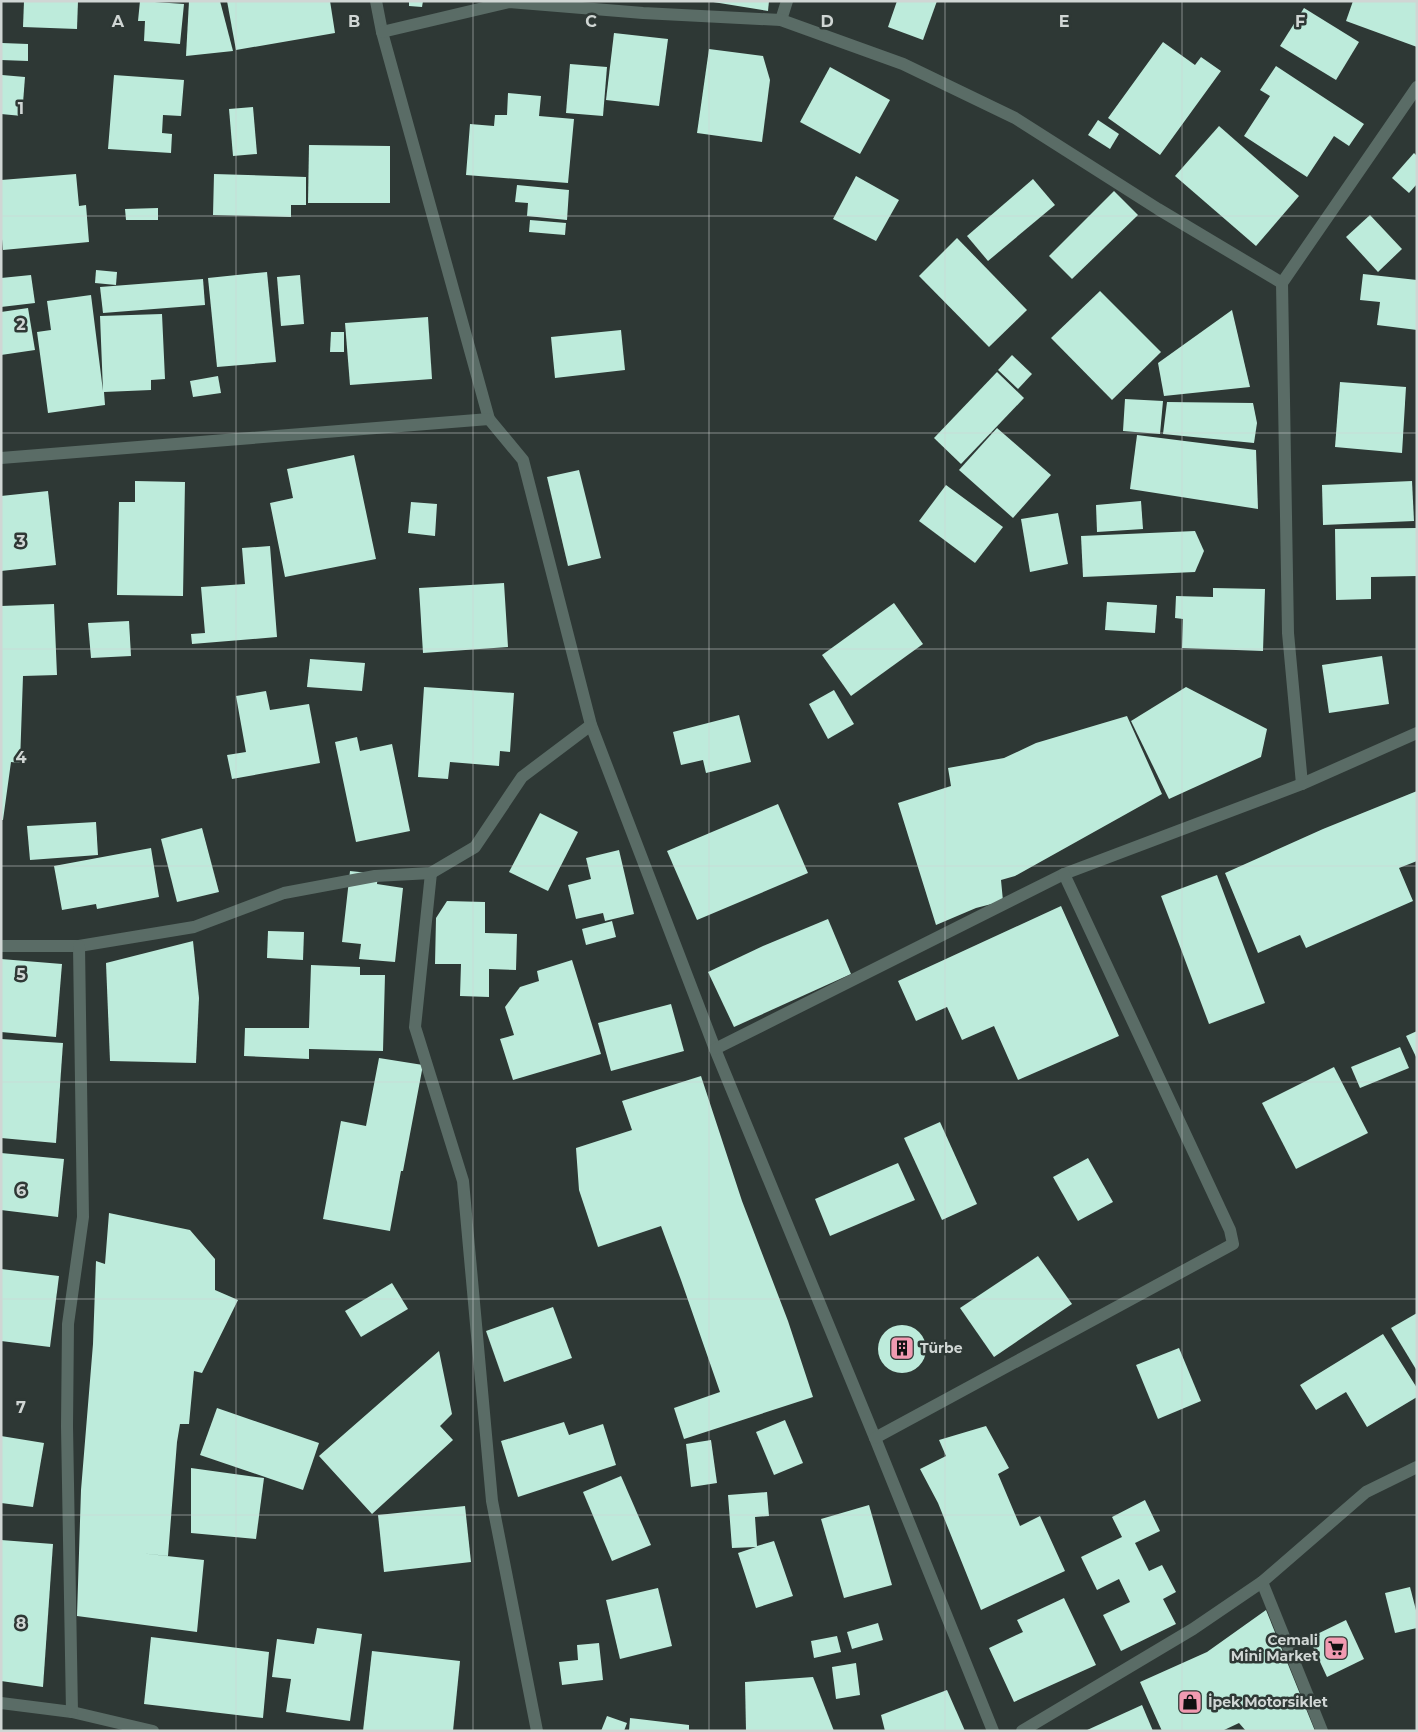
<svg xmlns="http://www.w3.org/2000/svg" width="1418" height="1732" viewBox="0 0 1418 1732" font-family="Montserrat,sans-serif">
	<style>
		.building { fill: #bdebdb }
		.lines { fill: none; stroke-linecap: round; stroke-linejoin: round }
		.minor { stroke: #5a6c66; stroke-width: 12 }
		.grid { fill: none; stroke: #d0d6d4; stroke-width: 1; stroke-opacity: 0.55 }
		.labels { text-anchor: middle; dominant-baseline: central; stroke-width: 5; stroke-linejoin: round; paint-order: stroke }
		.poi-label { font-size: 14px; font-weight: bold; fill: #d0d6d4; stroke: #2e3835; text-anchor: start }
		.grid-label { font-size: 16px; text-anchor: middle; font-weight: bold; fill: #d0d6d4; stroke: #2e3835; stroke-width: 5; stroke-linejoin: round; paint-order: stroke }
	</style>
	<rect width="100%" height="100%" fill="#2e3835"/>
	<!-- building -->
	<g class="building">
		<path d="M24,1H78L77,29L23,27Z"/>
		<path d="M140,1L184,4L180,44L144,41L145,21H138Z"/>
		<path d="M189,1H220L233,51L186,56Z"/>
		<path d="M227,1H330L335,33L236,50Z"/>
		<path d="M409,1H423L422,7L409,6Z"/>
		<path d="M707,1H769L768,11Z"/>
		<path d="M897,1H937L923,40L888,27Z"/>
		<path d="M1353,1H1417V47L1346,21Z"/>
		<path d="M1304,8L1359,42L1336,80L1280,46Z"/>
		<path d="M614,33L668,39L659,106L606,100Z"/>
		<path d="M1163,42L1195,65L1201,57L1221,71L1160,155L1108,118Z"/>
		<path d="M2,43L28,44V61L1,60Z"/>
		<path d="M709,49L763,56L770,80L762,142L697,133Z"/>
		<path d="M570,64L607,67L603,116L566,113Z"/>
		<path d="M1276,66L1364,124L1349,146L1334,136L1307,177L1244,136L1270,96L1260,90Z"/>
		<path d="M830,67L890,100L860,154L800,122Z"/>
		<path d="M2,75L25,77L22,116L1,114Z"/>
		<path d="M114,75L184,80L181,116L163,115L162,133L172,134L171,153L108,149Z"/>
		<path d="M508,93L541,96L539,116L574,119L568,183L466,175L470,124L494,126L495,115H507Z"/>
		<path d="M253,107L257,154L233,156L229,109Z"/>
		<path d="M1098,120L1119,134L1110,149L1088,135Z"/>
		<path d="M1219,126L1299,196L1256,246L1175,176Z"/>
		<path d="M309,145L390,146V203H308Z"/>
		<path d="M1414,153L1417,156V184L1409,193L1392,178Z"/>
		<path d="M76,174L79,206L86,205L89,242L3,250L1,228V180Z"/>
		<path d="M214,174L306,177V205H291V217L213,215Z"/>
		<path d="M856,176L899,200L876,241L833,219Z"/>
		<path d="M1033,179L1055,205L988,261L967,236Z"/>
		<path d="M517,185L569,190L567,220L527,216L528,203L515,202Z"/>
		<path d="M1114,191L1138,215L1072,279L1049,256Z"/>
		<path d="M158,208V220H126L125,209Z"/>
		<path d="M1370,215L1402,249L1378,272L1346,237Z"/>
		<path d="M530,220L566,223L565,235L529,232Z"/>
		<path d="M957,238L1027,310L989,347L919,276Z"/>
		<path d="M96,270L117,272L116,285L95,283Z"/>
		<path d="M267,272L276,362L217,367L208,278Z"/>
		<path d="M1363,274L1417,280V330L1377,325L1380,302L1360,300Z"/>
		<path d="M31,275L35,303L1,307V278Z"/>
		<path d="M300,275L304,324L281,326L277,277Z"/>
		<path d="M203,279L205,305L103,313L100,287Z"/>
		<path d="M1100,291L1161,352L1112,400L1051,338Z"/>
		<path d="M91,295L103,391L100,316L162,314L165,379L151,380V390L104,392L105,405L48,413L37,332L51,330L47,301Z"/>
		<path d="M28,308L35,350L1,355V312Z"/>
		<path d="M1232,310L1250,387L1164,396L1158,363Z"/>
		<path d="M428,317L432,379L350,385L345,323Z"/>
		<path d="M621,330L625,370L555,378L551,337Z"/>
		<path d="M331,332H344V352H330Z"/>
		<path d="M1012,355L1032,374L1018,389L998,370Z"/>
		<path d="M997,372L1024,398L961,464L934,438Z"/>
		<path d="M218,376L221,393L193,397L190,381Z"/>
		<path d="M1340,382L1406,387L1402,453L1335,447Z"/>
		<path d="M1125,399L1163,401L1160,434L1123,431Z"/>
		<path d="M1167,402L1253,403L1257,423L1254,443L1163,434Z"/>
		<path d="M997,428L1051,475L1013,518L959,470Z"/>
		<path d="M1137,435L1256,450L1258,509L1130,489Z"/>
		<path d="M354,455L376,559L285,577L270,503L293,498L287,469Z"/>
		<path d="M579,470L601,558L568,566L547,477Z"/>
		<path d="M135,481L185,482L183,596L117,595L119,502H135Z"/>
		<path d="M1412,481L1414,521L1323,525L1322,485Z"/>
		<path d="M946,485L1003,527L975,563L919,521Z"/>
		<path d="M48,491L56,565L1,571V496Z"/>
		<path d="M1141,501L1143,529L1097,532L1096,505Z"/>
		<path d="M411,502L437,504L435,536L408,533Z"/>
		<path d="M1058,513L1068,564L1030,572L1021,519Z"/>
		<path d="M1417,528V576L1371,577V599L1336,600L1335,529Z"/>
		<path d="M1195,531L1204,551L1195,572L1083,577L1081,536Z"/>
		<path d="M270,546L277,637L192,644L191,634L205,633L201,587L245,584L242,548Z"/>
		<path d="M504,583L508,647L423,653L419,588Z"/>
		<path d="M1213,588L1265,589L1263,651L1182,648L1183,619L1175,618L1176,596L1213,597Z"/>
		<path d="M1107,602L1157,605L1155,633L1105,630Z"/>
		<path d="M894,603L923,644L851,696L822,655Z"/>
		<path d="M54,604L57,675L23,676L20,763L11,762L3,820H1V606Z"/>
		<path d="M129,621L131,656L91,658L88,623Z"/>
		<path d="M1382,656L1389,704L1329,713L1322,665Z"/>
		<path d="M310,659L365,663L362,691L307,687Z"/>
		<path d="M424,687L514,693L510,752L500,751L499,766L450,762L448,779L418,777Z"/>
		<path d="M1186,687L1267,729L1261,757L1169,799L1131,721Z"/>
		<path d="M834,690L854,724L828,739L809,704Z"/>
		<path d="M266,691L270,710L309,704L320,763L232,779L227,755L246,752L236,696Z"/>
		<path d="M739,715L751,762L706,773L703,760L681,765L673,732Z"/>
		<path d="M1127,716L1162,794L1015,876L1001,880L1003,901L976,908L936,925L898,803L951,786L948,768L1004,758L1036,743Z"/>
		<path d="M357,737L360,751L392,744L410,831L356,842L335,742Z"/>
		<path d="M1417,791V861L1399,868L1413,901L1306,948L1300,935L1258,953L1225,873L1323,829Z"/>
		<path d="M778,804L808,873L697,920L667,851Z"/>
		<path d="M540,813L578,832L548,891L509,872Z"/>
		<path d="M96,822L98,855L30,860L27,826Z"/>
		<path d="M202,828L219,892L177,902L161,839Z"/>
		<path d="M151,848L159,897L97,909L96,904L62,910L54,866Z"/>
		<path d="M619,850L634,914L605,921L603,913L576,919L568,885L591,879L586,858Z"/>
		<path d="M350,871L378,874L377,884L403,888L395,962L359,959L361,944L342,942Z"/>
		<path d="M1217,875L1265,1003L1209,1024L1161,896Z"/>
		<path d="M447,901L485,902V933L517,934L516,970L489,969V997L460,996L461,964H435L436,918Z"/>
		<path d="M1061,906L1119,1036L1018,1080L994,1026L962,1040L947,1007L916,1021L898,981Z"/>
		<path d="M828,919L851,974L734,1027L708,972L763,946Z"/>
		<path d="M612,921L616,937L586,945L582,929Z"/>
		<path d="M268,931L304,932L303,960L267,958Z"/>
		<path d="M193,941L199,998L196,1063L110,1061L106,963Z"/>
		<path d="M1,959L62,964L56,1037L1,1032Z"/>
		<path d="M572,960L601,1054L513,1080L500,1039L514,1035L505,1007L520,987L539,981L537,971Z"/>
		<path d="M311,965L360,967V975H385L383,1051L309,1049V1059L244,1056L245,1028H309Z"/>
		<path d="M671,1004L684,1051L611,1071L598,1023Z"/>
		<path d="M1417,1031V1059L1406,1036Z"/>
		<path d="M1,1039L63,1043L56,1143L1,1138Z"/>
		<path d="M1400,1047L1409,1068L1360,1088L1351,1067Z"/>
		<path d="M379,1058L423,1065L403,1171H401L390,1231L323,1219L341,1121L366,1126Z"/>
		<path d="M1334,1067L1368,1133L1296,1169L1262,1103Z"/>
		<path d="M701,1076L742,1201L788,1321L813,1397L684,1439L674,1408L720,1392L681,1280L661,1226L598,1247L579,1190L576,1148L632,1130L622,1101Z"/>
		<path d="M940,1122L977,1204L942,1220L904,1138Z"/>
		<path d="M1,1153L64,1159L58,1217L1,1210Z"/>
		<path d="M1088,1158L1113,1202L1078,1221L1053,1177Z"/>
		<path d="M898,1163L915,1200L830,1236L815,1199Z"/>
		<path d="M109,1213L190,1230L215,1259V1290L238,1300L202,1373L194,1371L189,1424H180L177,1442L168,1556L139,1553L204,1560L197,1632L77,1616L81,1490L93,1344L96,1261L105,1264Z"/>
		<path d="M1038,1256L1072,1304L994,1357L960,1308Z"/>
		<path d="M1,1269L59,1276L50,1347L1,1341Z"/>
		<path d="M392,1283L408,1309L361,1337L345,1311Z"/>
		<path d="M553,1307L572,1358L504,1382L486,1331Z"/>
		<path d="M1417,1313V1371L1391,1328Z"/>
		<circle cx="902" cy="1349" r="24"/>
		<path d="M1383,1334L1417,1388V1397L1367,1427L1346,1392L1316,1410L1300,1385Z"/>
		<path d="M1179,1348L1201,1401L1158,1419L1136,1365Z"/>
		<path d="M439,1351L452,1414L440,1426L453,1440L372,1514L319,1456Z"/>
		<path d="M217,1408L319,1443L303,1490L200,1455Z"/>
		<path d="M785,1420L803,1463L774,1475L756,1432Z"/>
		<path d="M564,1422L569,1435L603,1424L616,1465L518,1497L501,1441Z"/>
		<path d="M986,1426L1009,1468L998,1474L1020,1526L1040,1516L1065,1571L981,1610L938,1503L920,1469L946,1456L939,1440Z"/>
		<path d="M1,1436L44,1443L33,1507L1,1503Z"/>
		<path d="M711,1440L717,1483L691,1487L686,1444Z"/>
		<path d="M191,1468L264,1478L256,1539L191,1533Z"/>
		<path d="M621,1476L651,1545L612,1561L583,1492Z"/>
		<path d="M767,1492L769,1516L755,1517L757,1546L774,1541L793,1596L756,1608L738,1553L756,1547L732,1548L728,1495Z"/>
		<path d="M1145,1500L1160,1531L1135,1543L1149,1571L1162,1565L1176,1592L1163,1599L1176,1624L1121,1651L1103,1615L1130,1602L1119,1579L1097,1590L1081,1557L1122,1537L1112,1517Z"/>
		<path d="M869,1505L892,1585L844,1598L821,1519Z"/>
		<path d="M465,1506L471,1562L384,1572L378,1515Z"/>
		<path d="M1,1540L53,1544L43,1687L1,1681Z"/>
		<path d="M1410,1587L1417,1614V1628L1395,1633L1385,1593Z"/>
		<path d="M658,1588L672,1646L620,1659L606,1600Z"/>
		<path d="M1064,1598L1096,1665L1014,1702L989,1648L1023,1632L1017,1620Z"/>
		<path d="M1266,1610L1315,1731H1246L1239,1723L1222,1731H1162L1140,1682L1207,1652Z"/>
		<path d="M1346,1620L1364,1659L1327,1677L1309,1638Z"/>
		<path d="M878,1623L883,1640L852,1649L847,1632Z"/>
		<path d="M317,1628L362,1634L350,1721L286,1712L291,1679L272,1677L277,1639L314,1644Z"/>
		<path d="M837,1636L841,1652L814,1658L811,1641Z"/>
		<path d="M151,1637L269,1652L263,1718L144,1704Z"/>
		<path d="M599,1643L603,1680L562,1685L559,1662L578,1660L577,1645Z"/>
		<path d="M372,1651L460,1661L453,1731H363Z"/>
		<path d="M856,1663L860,1695L836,1699L832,1667Z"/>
		<path d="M813,1677L834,1731H746L745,1682Z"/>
		<path d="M947,1690L965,1731H885L881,1715Z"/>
		<path d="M1142,1705L1153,1731H1085Z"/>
		<path d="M607,1716L627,1723L624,1731H601Z"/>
		<path d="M630,1718L689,1725V1731H629Z"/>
	</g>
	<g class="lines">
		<!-- minor -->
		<g class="minor">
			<path d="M376,1L382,32L489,419L523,460L591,725L715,1049L875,1438L993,1731"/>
			<path d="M781,20L787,1"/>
			<path d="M382,32L509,2L643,13L781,20L903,64L1015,118L1158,209L1282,283"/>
			<path d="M1,458L489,419"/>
			<path d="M1302,784L1288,633L1282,283L1417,87"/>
			<path d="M431,873L415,1027L463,1181L492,1501L537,1731"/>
			<path d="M1,946H79L194,927L284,893L375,876L431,873L475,847L522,777L591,725"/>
			<path d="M715,1049L1064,874L1302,784L1417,733"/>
			<path d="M875,1438L1233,1244L1230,1230L1064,874"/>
			<path d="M1262,1582L1322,1731"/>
			<path d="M1,1703L72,1712L153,1731"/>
			<path d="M72,1712L67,1426L68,1324L83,1217L79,946"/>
			<path d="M1022,1731L1193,1629L1262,1582L1366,1492L1417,1467"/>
		</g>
	</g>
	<!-- grid -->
	<path class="grid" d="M236,1V1731M473,1V1731M709,1V1731M945,1V1731M1182,1V1731M1,216H1417M1,433H1417M1,649H1417M1,866H1417M1,1082H1417M1,1299H1417M1,1515H1417"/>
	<!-- icons -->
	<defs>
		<g id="building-square" transform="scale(1.25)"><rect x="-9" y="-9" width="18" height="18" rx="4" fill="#f19ab1" stroke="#2e3835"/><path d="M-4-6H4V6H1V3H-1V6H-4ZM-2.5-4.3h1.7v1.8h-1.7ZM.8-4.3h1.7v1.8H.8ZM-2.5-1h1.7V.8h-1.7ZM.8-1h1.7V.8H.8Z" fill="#111"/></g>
		<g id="supermarket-square" transform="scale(1.25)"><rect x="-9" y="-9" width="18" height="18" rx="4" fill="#f19ab1" stroke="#2e3835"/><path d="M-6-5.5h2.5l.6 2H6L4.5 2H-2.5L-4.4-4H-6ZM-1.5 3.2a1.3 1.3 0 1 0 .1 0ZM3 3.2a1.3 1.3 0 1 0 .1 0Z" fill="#111"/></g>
		<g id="shop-square" transform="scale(1.25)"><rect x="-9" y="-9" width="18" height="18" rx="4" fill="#f19ab1" stroke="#2e3835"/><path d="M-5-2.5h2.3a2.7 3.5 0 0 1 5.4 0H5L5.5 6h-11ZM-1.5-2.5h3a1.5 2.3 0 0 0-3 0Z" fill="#111"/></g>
	</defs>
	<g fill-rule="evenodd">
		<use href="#building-square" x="902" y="1348"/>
		<use href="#supermarket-square" x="1336" y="1648"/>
		<use href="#shop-square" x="1190" y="1702"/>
	</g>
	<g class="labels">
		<!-- poi labels -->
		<g class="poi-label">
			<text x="920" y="1348">Türbe</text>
			<text x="1318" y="1640" text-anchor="end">Cemali<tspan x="1318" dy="16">Mini Market</tspan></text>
			<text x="1208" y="1702">İpek Motorsiklet</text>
		</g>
	</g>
	<g class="grid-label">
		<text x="118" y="27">A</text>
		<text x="354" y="27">B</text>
		<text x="591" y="27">C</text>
		<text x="827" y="27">D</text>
		<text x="1064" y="27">E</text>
		<text x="1300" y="27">F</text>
		<text x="21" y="114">1</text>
		<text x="21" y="330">2</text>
		<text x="21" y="547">3</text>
		<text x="21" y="763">4</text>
		<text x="21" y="980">5</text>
		<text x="21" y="1196">6</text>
		<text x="21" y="1413">7</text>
		<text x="21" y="1629">8</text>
	</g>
	<!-- border -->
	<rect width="1418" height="1732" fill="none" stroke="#d0d6d4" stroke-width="5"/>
</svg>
